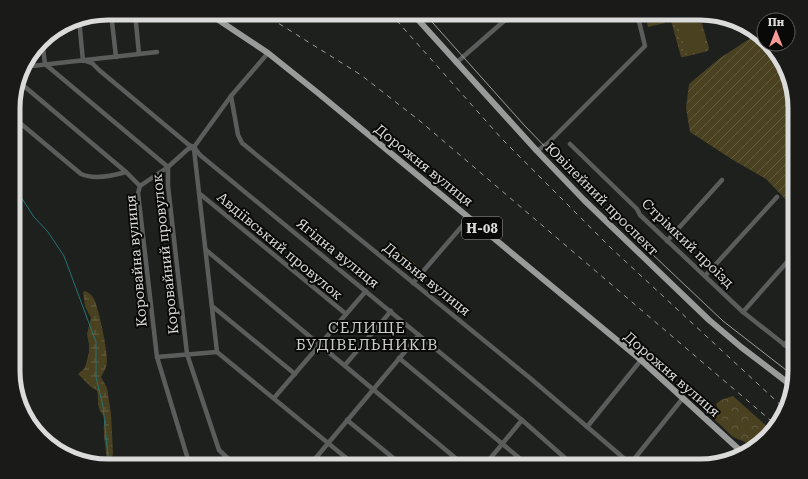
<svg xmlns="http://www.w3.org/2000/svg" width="808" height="479" viewBox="0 0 808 479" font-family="'Roboto Serif',serif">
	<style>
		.grass { fill: url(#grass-dots) }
		.forest { fill: url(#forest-crowns) }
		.wetland { fill: url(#wetland-marsh) }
		.garden { fill: url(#garden-furrows) }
		.pitch { fill: #4a4121 }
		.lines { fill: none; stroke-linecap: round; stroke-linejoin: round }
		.stream { stroke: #227574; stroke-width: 1 }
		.minor { stroke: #5b5d5c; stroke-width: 4.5 }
		.major { stroke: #989b9a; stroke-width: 6 }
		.tram { stroke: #9c9e9c; stroke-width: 1 }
		.rail { stroke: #9c9e9c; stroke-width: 1; stroke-dasharray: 5 5; stroke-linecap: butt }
		.labels { text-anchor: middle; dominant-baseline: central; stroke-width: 4; stroke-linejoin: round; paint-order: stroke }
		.shield { fill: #090908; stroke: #9b9c9b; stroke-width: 1 }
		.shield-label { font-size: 13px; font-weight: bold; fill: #dadbda }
		.street-label { font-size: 14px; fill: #dadbda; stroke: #090908 }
		.neighbourhood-label { font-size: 15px; letter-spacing: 1px; fill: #c9ccc9; stroke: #090908 }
		.rim { fill: none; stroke: #dadbda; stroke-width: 5 }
	</style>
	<defs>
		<pattern id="grass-dots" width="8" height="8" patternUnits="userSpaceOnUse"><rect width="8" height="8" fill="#4a4121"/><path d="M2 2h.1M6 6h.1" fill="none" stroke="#645c41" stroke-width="1.8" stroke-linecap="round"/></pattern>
		<pattern id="forest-crowns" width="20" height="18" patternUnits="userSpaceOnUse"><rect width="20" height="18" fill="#4a4121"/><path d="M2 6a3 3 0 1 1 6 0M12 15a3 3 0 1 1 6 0" fill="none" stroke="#645c41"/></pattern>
		<pattern id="wetland-marsh" width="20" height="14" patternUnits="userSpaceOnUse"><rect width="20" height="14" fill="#4a4121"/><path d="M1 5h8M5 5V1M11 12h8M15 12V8" fill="none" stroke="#645c41"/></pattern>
		<pattern id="garden-furrows" width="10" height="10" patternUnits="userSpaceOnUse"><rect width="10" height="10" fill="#4a4121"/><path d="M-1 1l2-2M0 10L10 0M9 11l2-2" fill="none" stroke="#645c41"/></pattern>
	</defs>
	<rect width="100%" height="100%" fill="#1e201e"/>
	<!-- grass -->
	<path class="grass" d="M669,13H699L709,48L708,51L684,57H681Z"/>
	<!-- forest -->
	<path class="forest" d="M733,396L771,430L750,451L745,442L733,437L714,419L719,412L716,404L721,400Z"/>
	<!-- wetland -->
	<path class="wetland" d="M85,291C89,293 92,295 94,299C99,310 107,348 107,360C107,367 104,372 101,377L107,388L111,414L113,453L112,460L115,466H106C108,454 104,444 104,433C103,427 105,422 104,416C96,409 99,400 97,390L92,388L78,374L85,368L89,352V344L87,334L91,318L85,306L83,292Z"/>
	<!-- garden -->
	<path class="garden" d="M757,34L764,41V44H767L779,55L795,101V249L793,207L766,179L733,160L690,132L686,108L689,84L720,58Z"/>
	<!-- pitch -->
	<g class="pitch">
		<path d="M645,13H663L665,23L648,27Z"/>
		<path d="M694,13H698L706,50L686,54L677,17Z"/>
		<path d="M402,253L419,267L412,275L395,260Z"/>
	</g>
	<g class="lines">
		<!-- stream -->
		<path class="stream" d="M14,189L17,191L34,217L48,232L64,256L96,342V377L103,406L109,466"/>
		<!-- minor -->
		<g class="minor">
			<path d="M111,13L116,57"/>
			<path d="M135,13L139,54"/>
			<path d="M502,13L504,21"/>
			<path d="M79,19L83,61"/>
			<path d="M42,40L45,64L168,167V186L187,354L219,450L236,466"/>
			<path d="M86,61L92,63L99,70L189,145L194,147L200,155L522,420L574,466"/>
			<path d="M456,63L504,21L536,13"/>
			<path d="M23,67L157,52"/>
			<path d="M18,81L126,172L140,186L138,193L157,357L190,466"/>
			<path d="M231,96L238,135L242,143L530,378L633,466"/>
			<path d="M14,118L81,174C94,180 112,176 126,172"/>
			<path d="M570,144L637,209L640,215L743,312L795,353"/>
			<path d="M194,149L217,352L356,466"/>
			<path d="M537,151L548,143L645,46L637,13"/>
			<path d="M140,186L168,167L188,149L194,147L231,96L268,53"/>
			<path d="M200,194L346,314"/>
			<path d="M667,241L722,180"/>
			<path d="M206,250L465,466"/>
			<path d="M705,276L777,197"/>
			<path d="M413,283L469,218"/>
			<path d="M212,306L295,374"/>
			<path d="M743,312L788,261"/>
			<path d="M784,345L795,333"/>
			<path d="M157,357L217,352"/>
			<path d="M399,358L529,466"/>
			<path d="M345,365L391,311"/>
			<path d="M274,398L366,291"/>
			<path d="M347,420L403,466"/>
			<path d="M587,427L641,360"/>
			<path d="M631,463L683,398"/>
			<path d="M218,466L225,457"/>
			<path d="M309,466L419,335"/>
			<path d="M484,466L522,420"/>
		</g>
		<!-- major -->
		<g class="major">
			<path d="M208,13L268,53L318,93L641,360L744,454"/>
			<path d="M412,13L537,151L584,200L709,320L741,347L792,386"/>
		</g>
		<!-- tram -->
		<path class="tram" d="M424,13L524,125L614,218L723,321L795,377"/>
		<!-- rail -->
		<g class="rail">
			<path d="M262,13L361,75L420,121L776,425"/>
			<path d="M390,13L502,139L611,248L785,409"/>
		</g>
	</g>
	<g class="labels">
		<!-- shield labels -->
		<rect class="shield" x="462" y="217" width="40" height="22" rx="3"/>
		<g class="shield-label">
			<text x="482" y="228">Н-08</text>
		</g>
		<!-- street labels -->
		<g class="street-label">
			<text transform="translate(424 165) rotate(39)">Дорожня вулиця</text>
			<text transform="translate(602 199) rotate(45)">Ювілейний проспект</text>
			<text transform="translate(688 243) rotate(44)">Стрімкий проїзд</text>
			<text transform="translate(280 246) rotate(40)">Авдіївський провулок</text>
			<text transform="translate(338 253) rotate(39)">Ягідна вулиця</text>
			<text transform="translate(165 254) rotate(-96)">Коровайний провулок</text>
			<text transform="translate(136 261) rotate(-95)">Коровайна вулиця</text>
			<text transform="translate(427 279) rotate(39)">Дальня вулиця</text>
			<text transform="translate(672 374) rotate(41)">Дорожня вулиця</text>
		</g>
		<!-- neighbourhood labels -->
		<g class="neighbourhood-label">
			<text x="367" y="328">СЕЛИЩЕ<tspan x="367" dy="17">БУДІВЕЛЬНИКІВ</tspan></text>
		</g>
	</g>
	<!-- crop -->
	<path d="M0 0H808V479H0ZM108 20H700A88 88 0 0 1 788 108V371A88 88 0 0 1 700 459H108A88 88 0 0 1 20 371V108A88 88 0 0 1 108 20Z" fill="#1a1a19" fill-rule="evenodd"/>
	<path class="rim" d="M108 20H700A88 88 0 0 1 788 108V371A88 88 0 0 1 700 459H108A88 88 0 0 1 20 371V108A88 88 0 0 1 108 20Z"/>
	<!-- north arrow -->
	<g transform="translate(776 32)"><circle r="19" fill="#090908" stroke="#5d5d5c"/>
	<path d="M0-3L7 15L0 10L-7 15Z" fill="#f59b99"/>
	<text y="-6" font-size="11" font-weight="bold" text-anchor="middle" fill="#dadbda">Пн</text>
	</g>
</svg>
